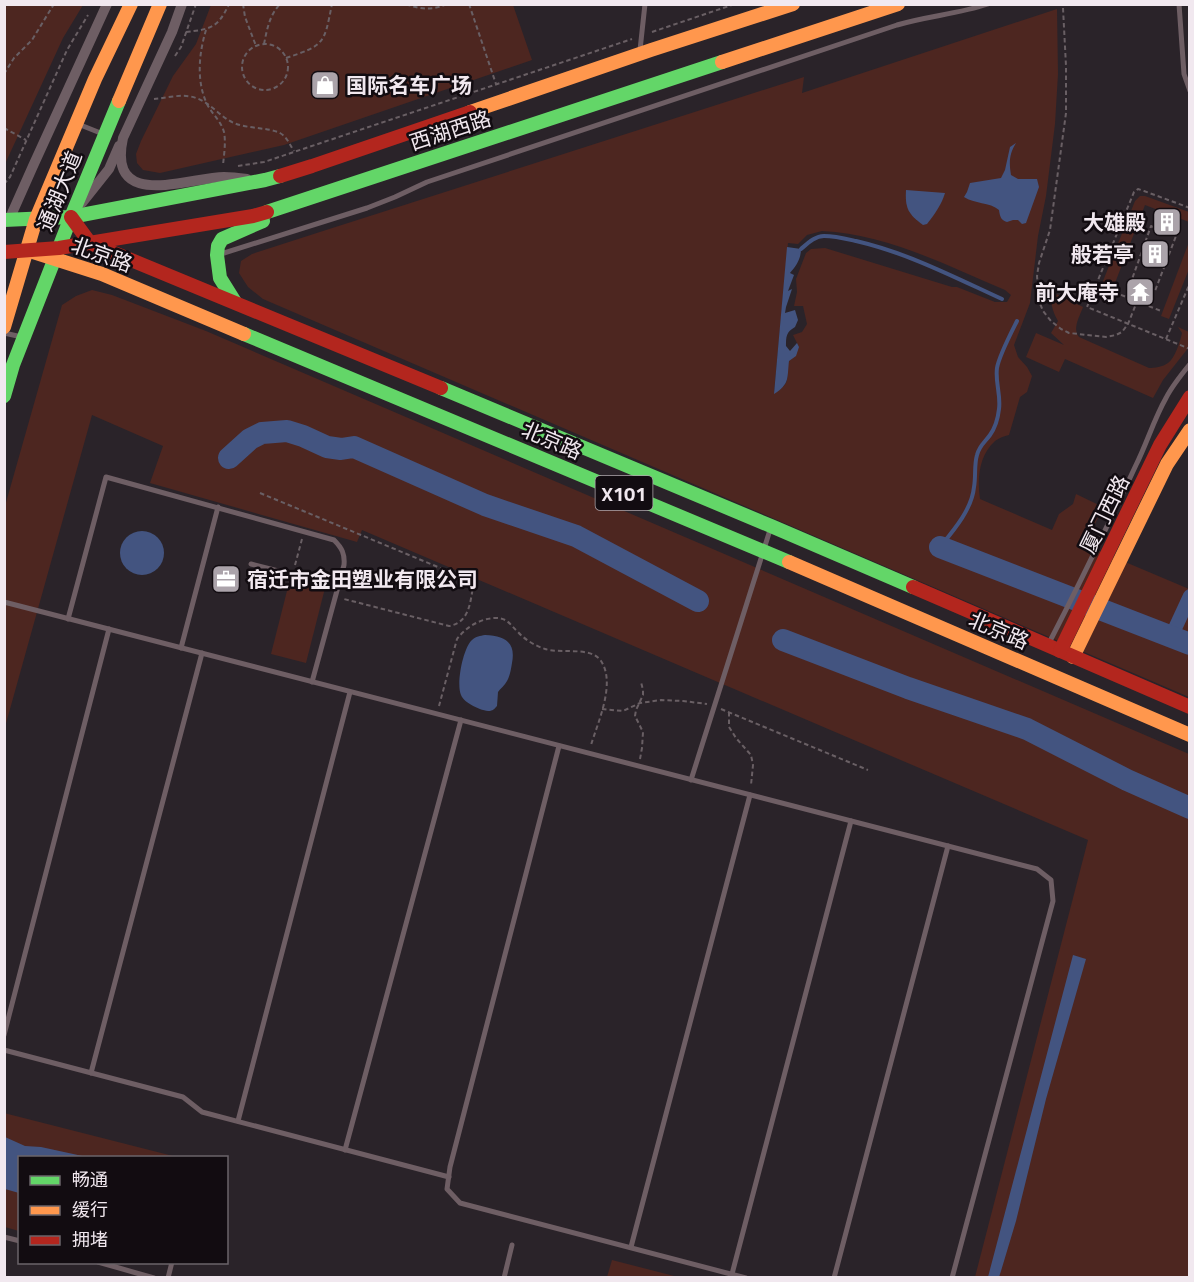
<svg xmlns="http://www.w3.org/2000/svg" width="1194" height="1282" viewBox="0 0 1194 1282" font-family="'Titillium Web','Noto Sans SC',sans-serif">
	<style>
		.green { fill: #4d2620; fill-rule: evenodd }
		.water { fill: #435480 }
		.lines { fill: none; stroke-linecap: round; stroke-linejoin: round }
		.stream { stroke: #435480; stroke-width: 4 }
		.canal { stroke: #435480; stroke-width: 14 }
		.river { stroke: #435480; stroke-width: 22 }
		.path { stroke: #695f64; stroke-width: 2; stroke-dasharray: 4.5 3; stroke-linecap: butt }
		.lane { stroke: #6e5e64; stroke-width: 5 }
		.street { stroke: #6e5e64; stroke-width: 10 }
		.fast { stroke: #63d668; stroke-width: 14 }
		.slow { stroke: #ff974d; stroke-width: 14 }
		.jam { stroke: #b3261e; stroke-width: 14 }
		.labels { text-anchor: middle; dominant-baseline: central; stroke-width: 5; stroke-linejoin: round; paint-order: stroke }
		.shield { fill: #120c11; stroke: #aea6ac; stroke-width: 1.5 }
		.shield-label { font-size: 20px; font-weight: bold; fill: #f1e8ef }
		.poi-label { font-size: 21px; font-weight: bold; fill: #f1e8ef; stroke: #120c11; text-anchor: end }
		.street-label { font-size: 21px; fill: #f1e8ef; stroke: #120c11 }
	</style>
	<rect width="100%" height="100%" fill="#2a2329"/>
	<!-- green -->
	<g class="green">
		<path d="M5,4L83,5L63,38L5,164Z"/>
		<path d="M211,5H513L532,60L284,145L160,173L143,170L137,163L136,154L141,141L173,76L196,44Z"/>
		<path d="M1057,9L1058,74L1055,124L1046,196L1038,236L1030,303L1014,345L1018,357L1027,367L1032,376L1027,392L1020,397L1009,435C1004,436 999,438 995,441C979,455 977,479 980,499L1052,530L1059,514L1073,504L1076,494L1103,507L1085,545L1189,589V697L263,299L248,287L239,273L241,261L252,254L323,231L804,77L802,93ZM822,231C886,234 946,265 1005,290L1011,295L1007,302H995L957,287H952L825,248L811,249L806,253L796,279L797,292L794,306H803L807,324L802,332L793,335L799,347C796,351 792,355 790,359C782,375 796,381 774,393L788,243L798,244L807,235Z"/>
		<path d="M1140,196H1145L1189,212V222L1145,205L1110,296L1099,291L1135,201Z"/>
		<path d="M1189,242V269L1169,319L1161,316Z"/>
		<path d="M92,290L112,295L206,331L1189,754V1277H975L1088,840L362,530L357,542L150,483L163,446L92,415L5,727V506L62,305L76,296Z"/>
		<path d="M1050,291L1083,307C1080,316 1072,328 1079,337L1149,368C1154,368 1163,367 1168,363C1175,358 1180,342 1182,333L1178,327L1189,332V347L1163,380L1153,398L1065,359L1059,372L1026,357L1036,333L1064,345L1051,333L1058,321C1052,311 1051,303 1050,291Z"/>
		<path d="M290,579L325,588L306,663L271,654Z"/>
		<path d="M4,1113L173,1156L176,1157L20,1158L19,1231L5,1227Z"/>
		<path d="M612,1260L678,1277H607Z"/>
	</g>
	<!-- water -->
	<g class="water">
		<path d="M1016,143C1009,154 1009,163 1011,175L1018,179H1037L1039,187L1026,223L1022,224L1018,220H1013L1007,222C1001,220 1000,217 999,210C990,202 974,204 964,197L967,192L970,183L1001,178L1005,170L1010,147Z"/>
		<path d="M906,190L945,193C942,204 934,215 927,224L923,225C908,214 905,208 906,190Z"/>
		<path d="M787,247L801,249C801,259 796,266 790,273L794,275L788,291L792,289L786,307L785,313L795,310L798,320L795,327C786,332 786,337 786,346L790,351L797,343L799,347L796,356L789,361C787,378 790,384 774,394Z"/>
		<circle cx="142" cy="553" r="22"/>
		<path d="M485,635C505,636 516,642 512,663C511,669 510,676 507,681C505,685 500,689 498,692L497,706C494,709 494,710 490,711C481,711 464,703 461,695C456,684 463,648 472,640C476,636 480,636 485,635Z"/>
		<path d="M1073,955L1086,959L1046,1099L1016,1221L1001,1271L999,1277H988Z"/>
		<path d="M5,1137L25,1146L41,1147L87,1157L20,1158L19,1193L5,1189Z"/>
	</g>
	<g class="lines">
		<!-- stream -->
		<g class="stream">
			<path d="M801,249C808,243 815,236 824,236C835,236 847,239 856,241C908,253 954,277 1002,299"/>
			<path d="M940,547C954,530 972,509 974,487C976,476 974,465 977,455C979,446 985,442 990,435C995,428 998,418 999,409C1001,395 995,382 997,368C999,356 1011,333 1017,321"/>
		</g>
		<!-- canal -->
		<path class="canal" d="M1171,637L1190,596"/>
		<!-- river -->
		<g class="river">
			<path d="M229,458L250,439L262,433L287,431L303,436L327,447L341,449L354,447L485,505L576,536L698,601"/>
			<path d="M940,547L1190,644"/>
			<path d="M783,640L908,688L1027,729L1127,780L1190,808"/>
		</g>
		<!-- path -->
		<g class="path">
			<path d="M243,4L245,17L256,46"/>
			<path d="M406,4C421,10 432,10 448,4"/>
			<path d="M469,4L496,84"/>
			<path d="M1063,8L1066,66V113L1050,230L1039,263L1037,276L1039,301L1043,311L1051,321L1061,329L1069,333L1106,337L1116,335L1122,332L1128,324L1138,299"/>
			<path d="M206,30C199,53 196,81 207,104C212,114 221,121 224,132C226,142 224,155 223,165"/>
			<path d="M186,32C211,29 218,28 229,4"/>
			<path d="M652,32L735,4"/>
			<path d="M264,44C267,30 269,16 280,4"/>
			<circle cx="265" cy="67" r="23"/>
			<path d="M175,56L181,47L196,4"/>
			<path d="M286,58C325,45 324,44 332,4"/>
			<path d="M4,74L14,58L32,40L54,4"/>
			<path d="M154,99C167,98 183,93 196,98C211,103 220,117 234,123C248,129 267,127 280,133C287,137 290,145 294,151"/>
			<path d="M4,128L26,140"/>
			<path d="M238,166L264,162L632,39"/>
			<path d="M4,184L10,177L67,50L88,15"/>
			<path d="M1190,208L1144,191L1138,189L1134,192L1087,307L1190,349"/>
			<path d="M1142,288L1143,287L1155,291L1176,236L1151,226L1131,282L1143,287"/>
			<path d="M1114,292L1161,311"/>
			<path d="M1166,339L1190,283"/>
			<path d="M260,493L474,582C470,600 471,622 449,626L344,599"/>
			<path d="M295,565L302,539"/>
			<path d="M439,706L457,639C466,627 481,618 496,618C508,618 510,625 518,632C525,640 536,646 545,649C561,654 591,646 601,661C616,683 598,722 591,745"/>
			<path d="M602,709L623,711L640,703L661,700L683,701L707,704"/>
			<path d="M721,709L868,770"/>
			<path d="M729,712V727L736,738L751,755L753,765L751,785"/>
			<path d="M640,759L642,748L643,732L635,716L636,710L643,695V690L641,682"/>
		</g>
		<!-- lane -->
		<g class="lane">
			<path d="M1179,4L1184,74L1190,91"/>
			<path d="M640,50L645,4"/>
			<path d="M78,124L103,134"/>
			<path d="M221,254L367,208L395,197L427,182L897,25C927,16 958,14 988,4"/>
			<path d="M4,333L22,337"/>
			<path d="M251,564L338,586"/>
			<path d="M4,602L1037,869L1051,880L1053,901L952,1278"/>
			<path d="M68,619L106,477L334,540C342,548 345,554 344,565L312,682"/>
			<path d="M1049,643C1079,585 1108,525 1136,465C1147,443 1154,419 1166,398C1172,386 1181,375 1190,364"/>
			<path d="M181,648L218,507"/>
			<path d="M559,746L450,1167L447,1189L460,1203L746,1278"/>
			<path d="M691,780L770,530"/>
			<path d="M4,1035L109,629"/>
			<path d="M4,1050L183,1097L202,1112L449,1177"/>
			<path d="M91,1073L202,653"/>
			<path d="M238,1121L350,692"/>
			<path d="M345,1150L461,720"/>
			<path d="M4,1237L20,1241"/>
			<path d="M631,1247L750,795"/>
			<path d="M98,1262L154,1278"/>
			<path d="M732,1274L851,821"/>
			<path d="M168,1278L172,1262"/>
			<path d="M504,1278L512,1245"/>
			<path d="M834,1278L948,846"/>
		</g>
		<!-- street -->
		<g class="street">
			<path d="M182,4L172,32L123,138C107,211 186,178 224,177C232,177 240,178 247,179"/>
			<path d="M82,203L109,169L119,146"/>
			<path d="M9,220L33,166L107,4"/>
		</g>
		<!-- fast -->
		<g class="fast">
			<path d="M267,212L722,62"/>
			<path d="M4,220L71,217L265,180L280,176"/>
			<path d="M235,302L220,278L217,255L218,246L222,239L263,221"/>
			<path d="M244,334L789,562"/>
			<path d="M441,388L771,526L913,587"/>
			<path d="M4,396L13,365L71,217L119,101"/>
		</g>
		<!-- slow -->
		<g class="slow">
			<path d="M722,62L898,4"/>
			<path d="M119,101L160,4"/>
			<path d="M470,112L651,50L793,4"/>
			<path d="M27,250L102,274L244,334"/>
			<path d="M4,327L36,219L95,79L131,4"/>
			<path d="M789,562L1190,735"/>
			<path d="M1073,657L1167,464L1190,430"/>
		</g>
		<!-- jam -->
		<g class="jam">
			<path d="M280,176L312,166L470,112"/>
			<path d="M71,217L90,243L441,388"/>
			<path d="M4,252L59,248L253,216L267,212"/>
			<path d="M913,587L1190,707"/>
			<path d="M1060,651L1160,445L1190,397"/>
		</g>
	</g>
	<!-- icons -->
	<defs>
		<g id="shop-square" transform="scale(1.5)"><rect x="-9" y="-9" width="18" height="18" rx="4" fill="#aba3aa" stroke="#120c11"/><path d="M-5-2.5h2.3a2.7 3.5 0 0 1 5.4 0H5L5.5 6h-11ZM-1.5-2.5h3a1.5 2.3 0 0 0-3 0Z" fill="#fff"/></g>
		<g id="building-square" transform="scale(1.5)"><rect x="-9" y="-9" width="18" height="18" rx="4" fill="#aba3aa" stroke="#120c11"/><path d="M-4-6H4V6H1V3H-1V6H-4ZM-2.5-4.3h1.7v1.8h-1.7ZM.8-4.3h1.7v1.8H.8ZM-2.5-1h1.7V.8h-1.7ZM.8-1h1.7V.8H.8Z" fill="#fff"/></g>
		<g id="temple-square" transform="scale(1.5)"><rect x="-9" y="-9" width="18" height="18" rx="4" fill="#aba3aa" stroke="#120c11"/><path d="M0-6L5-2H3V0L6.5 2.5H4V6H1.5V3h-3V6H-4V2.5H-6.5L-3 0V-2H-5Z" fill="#fff"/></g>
		<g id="office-square" transform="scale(1.5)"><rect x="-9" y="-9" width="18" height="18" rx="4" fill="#aba3aa" stroke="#120c11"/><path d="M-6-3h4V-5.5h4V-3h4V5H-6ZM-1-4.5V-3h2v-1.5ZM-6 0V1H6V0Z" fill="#fff"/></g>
	</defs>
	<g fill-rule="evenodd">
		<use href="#shop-square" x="325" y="85"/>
		<use href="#building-square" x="1167" y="222"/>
		<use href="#building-square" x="1155" y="254"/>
		<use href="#temple-square" x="1140" y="292"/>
		<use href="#office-square" x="226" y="579"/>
	</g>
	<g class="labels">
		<!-- shield labels -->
		<rect class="shield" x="595.5" y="476" width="57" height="34" rx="4.5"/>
		<g class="shield-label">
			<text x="624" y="493">X101</text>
		</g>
		<!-- poi labels -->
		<g class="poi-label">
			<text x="346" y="85" text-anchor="start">国际名车广场</text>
			<text x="1146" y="222">大雄殿</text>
			<text x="1134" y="254">般若亭</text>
			<text x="1119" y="292">前大庵寺</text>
			<text x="247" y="579" text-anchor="start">宿迁市金田塑业有限公司</text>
		</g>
		<!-- street labels -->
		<g class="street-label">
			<text transform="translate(450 130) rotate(-18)">西湖西路</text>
			<text transform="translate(59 191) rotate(-68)">通湖大道</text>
			<text transform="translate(102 254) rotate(20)">北京路</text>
			<text transform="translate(552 440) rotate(23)">北京路</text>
			<text transform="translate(1104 514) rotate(-64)">厦门西路</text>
			<text transform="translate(999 630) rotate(23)">北京路</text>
		</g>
	</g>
	<!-- border -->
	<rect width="1194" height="1282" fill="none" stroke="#f1e8ef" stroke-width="12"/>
	<!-- legend -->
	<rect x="18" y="1156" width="210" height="108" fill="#120c11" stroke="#6b646a" stroke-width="1.5"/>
	<rect x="30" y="1176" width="30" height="9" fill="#63d668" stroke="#6b646a" stroke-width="1.5"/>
	<text x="72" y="1186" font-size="18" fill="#f1e8ef">畅通</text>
	<rect x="30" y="1206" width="30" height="9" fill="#ff974d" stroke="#6b646a" stroke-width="1.5"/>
	<text x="72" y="1216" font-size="18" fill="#f1e8ef">缓行</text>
	<rect x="30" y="1236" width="30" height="9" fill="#b3261e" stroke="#6b646a" stroke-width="1.5"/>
	<text x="72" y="1246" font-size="18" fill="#f1e8ef">拥堵</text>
</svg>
